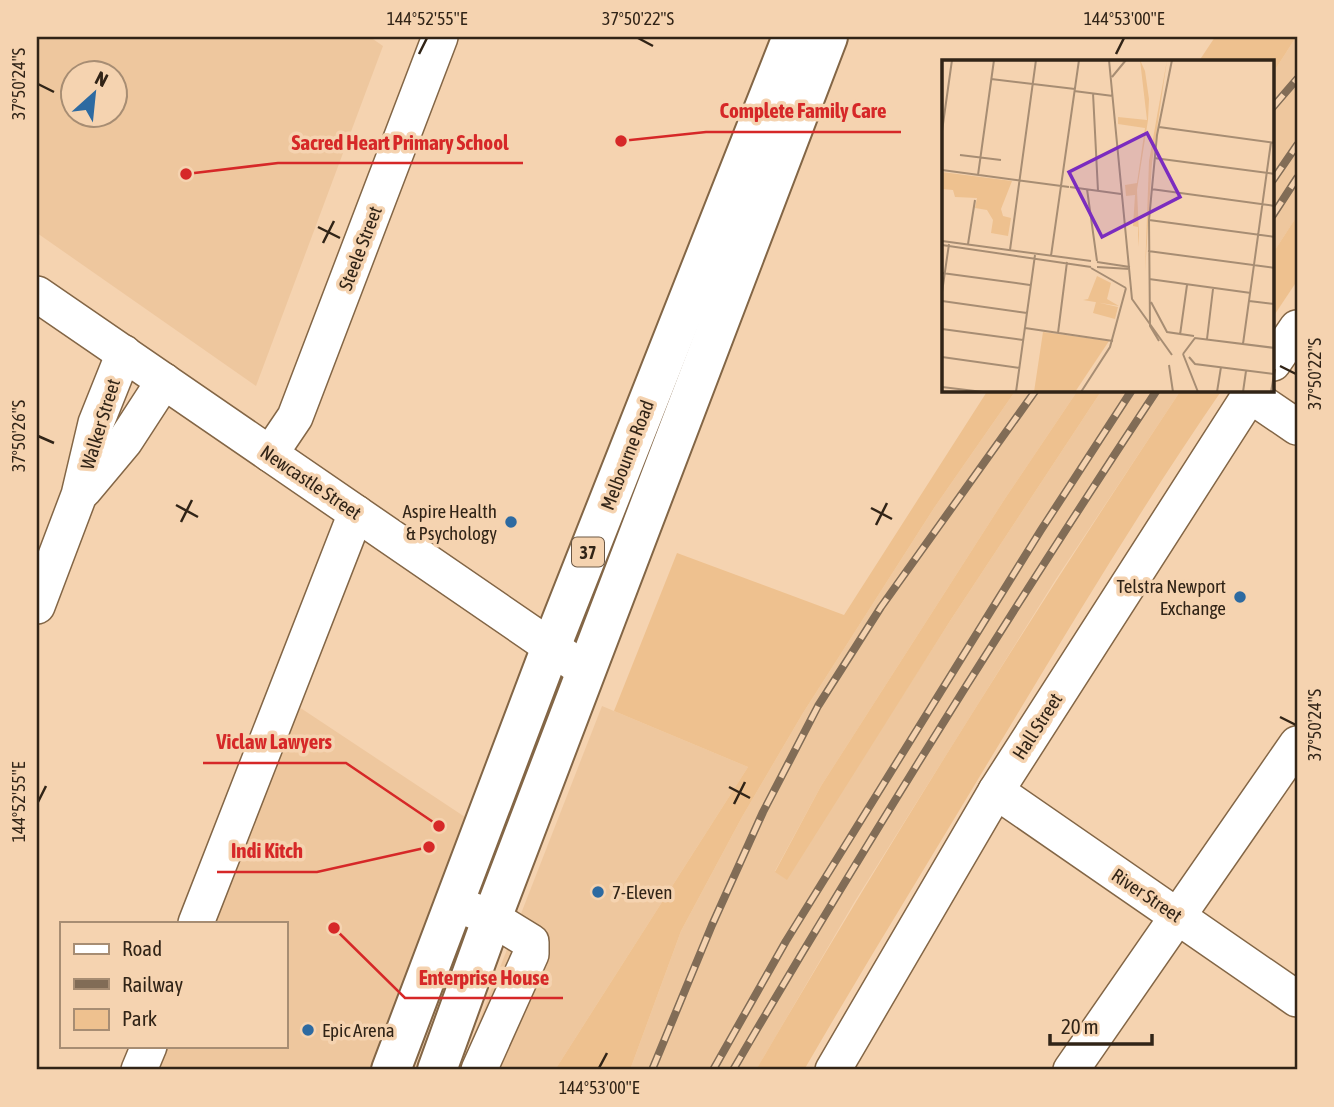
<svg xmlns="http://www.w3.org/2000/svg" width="1334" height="1107" viewBox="0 0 1334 1107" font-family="'Asap Condensed',sans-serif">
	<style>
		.built { fill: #eec79e; fill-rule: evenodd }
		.green { fill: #eec18f }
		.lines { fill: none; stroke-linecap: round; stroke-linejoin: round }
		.minor-casing { stroke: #836646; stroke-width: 38 }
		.major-casing { stroke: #836646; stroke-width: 42 }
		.minor { stroke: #fff; stroke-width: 35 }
		.major { stroke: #fff; stroke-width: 38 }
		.rail-casing { stroke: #816c56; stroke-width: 8 }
		.rail { stroke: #f5d3b0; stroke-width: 5; stroke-dasharray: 16; stroke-linecap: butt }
		.ticks { fill: none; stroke: #312417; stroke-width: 2.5 }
		.poi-dot { fill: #2d6aa1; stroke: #f5d3b0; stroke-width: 2.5 }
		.labels { text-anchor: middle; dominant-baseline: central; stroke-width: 7; stroke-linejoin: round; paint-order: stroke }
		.shield { fill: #f5d3b0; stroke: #6c5845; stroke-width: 2 }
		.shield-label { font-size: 18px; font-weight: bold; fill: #312417 }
		.street-label { font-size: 19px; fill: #312417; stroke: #f5d3b0 }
		.poi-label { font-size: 19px; fill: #312417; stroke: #f5d3b0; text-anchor: end }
		.inset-road { fill: none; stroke: #a78d73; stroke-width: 2 }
		.view { fill: #7b2cbf; fill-opacity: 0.15; stroke: #7b2cbf; stroke-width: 3.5 }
		.inset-edge { fill: none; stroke: #312417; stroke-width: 3.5 }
		.leader { fill: none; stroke: #d62828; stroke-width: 2.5 }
		.callout-dot { fill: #d62828; stroke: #f5d3b0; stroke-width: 2.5 }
		.callout-label { font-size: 21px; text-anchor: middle; font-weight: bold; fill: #d62828; stroke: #f5d3b0; stroke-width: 7; stroke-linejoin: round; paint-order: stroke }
		.neatline { fill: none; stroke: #312417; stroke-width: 2.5 }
		.ticks-label { font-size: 18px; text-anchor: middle; fill: #312417 }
	</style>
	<rect width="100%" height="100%" fill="#f5d3b0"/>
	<!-- built -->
	<g class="built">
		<path d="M37,37H370L383,46L256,386L37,233ZM74,74H116V116H74Z"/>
		<path d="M1296,37L1297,216L1273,253V73Z"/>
		<path d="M1016,390H1078L1004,500L821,786L775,871L786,879L950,621L1102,390H1181L1056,579L855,901L756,1070H630L681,931L742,817L803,713L934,508Z"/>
		<path d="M293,703L471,821L378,1070H151L160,1046H285V923H208Z"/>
		<path d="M602,706L748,767L555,1070H460Z"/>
	</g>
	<!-- green -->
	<g class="green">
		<path d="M1215,37H1296L1273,73V61H1199Z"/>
		<path d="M1297,216V281L1273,317V253Z"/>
		<path d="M988,390H1016L934,508L803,713L742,817L681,931L630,1070H555L748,767L614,711L677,553L844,615Z"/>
		<path d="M1078,390H1102L950,621L787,880L775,872L821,786L1004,500Z"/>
		<path d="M1181,390H1222C1138,512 1062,640 986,766C925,868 863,968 804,1070H756C891,839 1033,613 1181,390Z"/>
	</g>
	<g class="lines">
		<!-- minor casing -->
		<g class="minor-casing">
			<g id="minor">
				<path d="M37,294L586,671"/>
				<path d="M1273,363L1297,328"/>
				<path d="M1250,395L1297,427"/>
				<path d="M270,454L295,417L440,37"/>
				<path d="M84,490L125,441L164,381"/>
				<path d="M37,606L79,495L96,423L124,353"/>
				<path d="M996,791L1297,999"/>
				<path d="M454,903L492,918L531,942V954L479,1070"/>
				<path d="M196,923L356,513"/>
				<path d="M139,1070L149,1046"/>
				<path d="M833,1070L996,791L1253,390"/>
				<path d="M1071,1070L1297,744"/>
			</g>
		</g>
		<!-- major casing -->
		<g class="major-casing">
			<g id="major">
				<path d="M391,1070L551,647L792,37"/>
				<path d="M437,1070L492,918L828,37"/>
			</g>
		</g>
		<!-- minor -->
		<use href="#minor" class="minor"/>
		<!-- major -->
		<use href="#major" class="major"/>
		<!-- rail casing -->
		<g class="rail-casing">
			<g id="rail">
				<path d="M1273,107L1297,79"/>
				<path d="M1273,180L1297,145"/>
				<path d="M1273,215L1297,178"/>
				<path d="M652,1070L712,925L763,812L818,706L881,607L1036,390"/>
				<path d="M713,1070L786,941L1041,530L1132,390"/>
				<path d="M733,1070C868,839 1010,613 1157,390"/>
			</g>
		</g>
		<!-- rail -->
		<use href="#rail" class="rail"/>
	</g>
	<!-- ticks -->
	<path class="ticks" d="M638,38L653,46M419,54L427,38M1116,54L1124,38M38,84L54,92M318,227L340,238M323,243L334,221M1280,366L1296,374M38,436L54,443M176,505L198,517M871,508L892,519M181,522L192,500M876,525L887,503M1280,717L1296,725M729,787L750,798M38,802L46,786M734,804L745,782M599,1068L607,1053"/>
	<!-- markers -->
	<g class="poi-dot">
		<circle cx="511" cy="522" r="7"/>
		<circle cx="1240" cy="597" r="7"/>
		<circle cx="598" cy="892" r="7"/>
		<circle cx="308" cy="1030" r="7"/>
	</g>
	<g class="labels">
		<!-- shield labels -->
		<rect class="shield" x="572" y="537.5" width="32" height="29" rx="5"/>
		<g class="shield-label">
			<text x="588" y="552">37</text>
		</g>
		<!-- street labels -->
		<g class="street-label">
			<text transform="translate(360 248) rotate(-69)">Steele Street</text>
			<text transform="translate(100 424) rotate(-73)">Walker Street</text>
			<text transform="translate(627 455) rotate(-69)">Melbourne Road</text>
			<text transform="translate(311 482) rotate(34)">Newcastle Street</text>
			<text transform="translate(1037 726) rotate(-57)">Hall Street</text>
			<text transform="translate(1147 895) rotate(34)">River Street</text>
		</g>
		<!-- poi labels -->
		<g class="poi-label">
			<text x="497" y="511">Aspire Health<tspan x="497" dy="22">&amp; Psychology</tspan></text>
			<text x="1226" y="586">Telstra Newport<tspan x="1226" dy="22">Exchange</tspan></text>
			<text x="612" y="892" text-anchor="start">7-Eleven</text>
			<text x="322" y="1030" text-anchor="start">Epic Arena</text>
		</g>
	</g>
	<!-- overview -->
	<g transform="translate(942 60)">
		<rect width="332" height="332" fill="#f5d3b0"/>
		<path d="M198,0L203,11L207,39L206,60L195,130L197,175L196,187V167L191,166L193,135L184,136L183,125L195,123L203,68L176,64V57L205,60ZM225,0L210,103L203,212L207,101ZM0,112L70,121L59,149L61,156L69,158L66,176L49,173L51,160L45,150L33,148L35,138L13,137L11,130L0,129ZM155,216L169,223L165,239L177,246L141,240L146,239ZM154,242L176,247L173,259L151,253ZM101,272L167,281L133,332H92Z" fill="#eec18f"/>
		<path class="inset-road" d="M167,0L190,239L230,295M170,17L184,0M49,19L133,29M132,31L171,36M151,33L156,131M217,67L333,83M0,71L10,0M18,95L59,100M212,98L333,114M0,110L127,127M36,115L52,0M128,127L179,134M145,129L155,201M209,129L333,146M207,160L333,177M0,181L149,201M26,184L33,140M0,185L149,207M68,190L94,0M206,191L333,208M109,196L137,0M155,202L188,207M155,207L188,209M149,208L184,228M0,213L88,225M207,219L309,233M0,232L7,184M0,241L85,253M307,241L333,244M209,242L225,272L252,276M83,268L171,281M0,269L81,280M116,273L125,202M238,275L245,225M265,279L271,229M217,281L208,266L207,160L215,75L230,0M301,284L329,82M241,294L253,278L333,288M241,294L256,332M0,297L78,308M247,297L253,304L332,314M227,305L231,332M0,327L41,332M74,332L93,195M139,332L168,287L184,228M275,332L279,307M301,332L304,311M329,332L333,309"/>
		<path class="view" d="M205,73L238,137L160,177L127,112Z"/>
		<rect width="332" height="332" class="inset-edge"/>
	</g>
	<!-- callouts -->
	<path class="leader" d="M621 141L706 132H901M186 174L278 163H523M439 826L346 763H203M429 847L317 872H217M334 928L405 998H563"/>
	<g class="callout-dot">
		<circle cx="621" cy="141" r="7"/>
		<circle cx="186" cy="174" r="7"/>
		<circle cx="439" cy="826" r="7"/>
		<circle cx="429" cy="847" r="7"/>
		<circle cx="334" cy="928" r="7"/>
	</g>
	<g class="callout-label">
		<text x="803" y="118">Complete Family Care</text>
		<text x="400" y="150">Sacred Heart Primary School</text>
		<text x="274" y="749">Viclaw Lawyers</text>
		<text x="267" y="858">Indi Kitch</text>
		<text x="484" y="985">Enterprise House</text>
	</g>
	<!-- border -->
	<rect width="1334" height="1107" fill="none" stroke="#f5d3b0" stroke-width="77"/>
	<!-- legend -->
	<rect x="60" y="922" width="228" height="126" fill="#f5d3b0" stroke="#a78d73" stroke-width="2"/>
	<rect x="74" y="944" width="35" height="10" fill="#ffffff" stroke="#a78d73" stroke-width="2"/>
	<text x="122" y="956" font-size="21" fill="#312417">Road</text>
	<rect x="74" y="979" width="35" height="10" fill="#816c56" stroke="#a78d73" stroke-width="2"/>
	<text x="122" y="992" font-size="21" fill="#312417">Railway</text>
	<rect x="74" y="1009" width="35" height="21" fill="#eec18f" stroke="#a78d73" stroke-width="2"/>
	<text x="122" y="1026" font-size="21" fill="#312417">Park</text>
	<!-- north arrow -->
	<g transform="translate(94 94) rotate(27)"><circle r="33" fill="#f5d3b0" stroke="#a78d73" stroke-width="2"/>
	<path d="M0-5L12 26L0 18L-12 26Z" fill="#2d6aa1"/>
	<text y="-10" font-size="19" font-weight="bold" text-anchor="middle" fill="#312417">N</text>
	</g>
	<!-- scale -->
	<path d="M1050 1034v10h102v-10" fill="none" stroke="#312417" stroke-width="3.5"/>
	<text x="1061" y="1034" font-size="21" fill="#312417" stroke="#f5d3b0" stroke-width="5" paint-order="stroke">20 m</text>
	<rect x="38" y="38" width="1258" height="1030" class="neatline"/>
	<g class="ticks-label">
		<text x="427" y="25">144°52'55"E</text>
		<text x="638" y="25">37°50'22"S</text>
		<text x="1124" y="25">144°53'00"E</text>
		<text transform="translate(19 84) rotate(-90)" y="6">37°50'24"S</text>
		<text transform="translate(1315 374) rotate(-90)" y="6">37°50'22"S</text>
		<text transform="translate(19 436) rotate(-90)" y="6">37°50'26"S</text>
		<text transform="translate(1315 725) rotate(-90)" y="6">37°50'24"S</text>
		<text transform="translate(19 802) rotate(-90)" y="6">144°52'55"E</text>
		<text x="599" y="1094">144°53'00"E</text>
	</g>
</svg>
